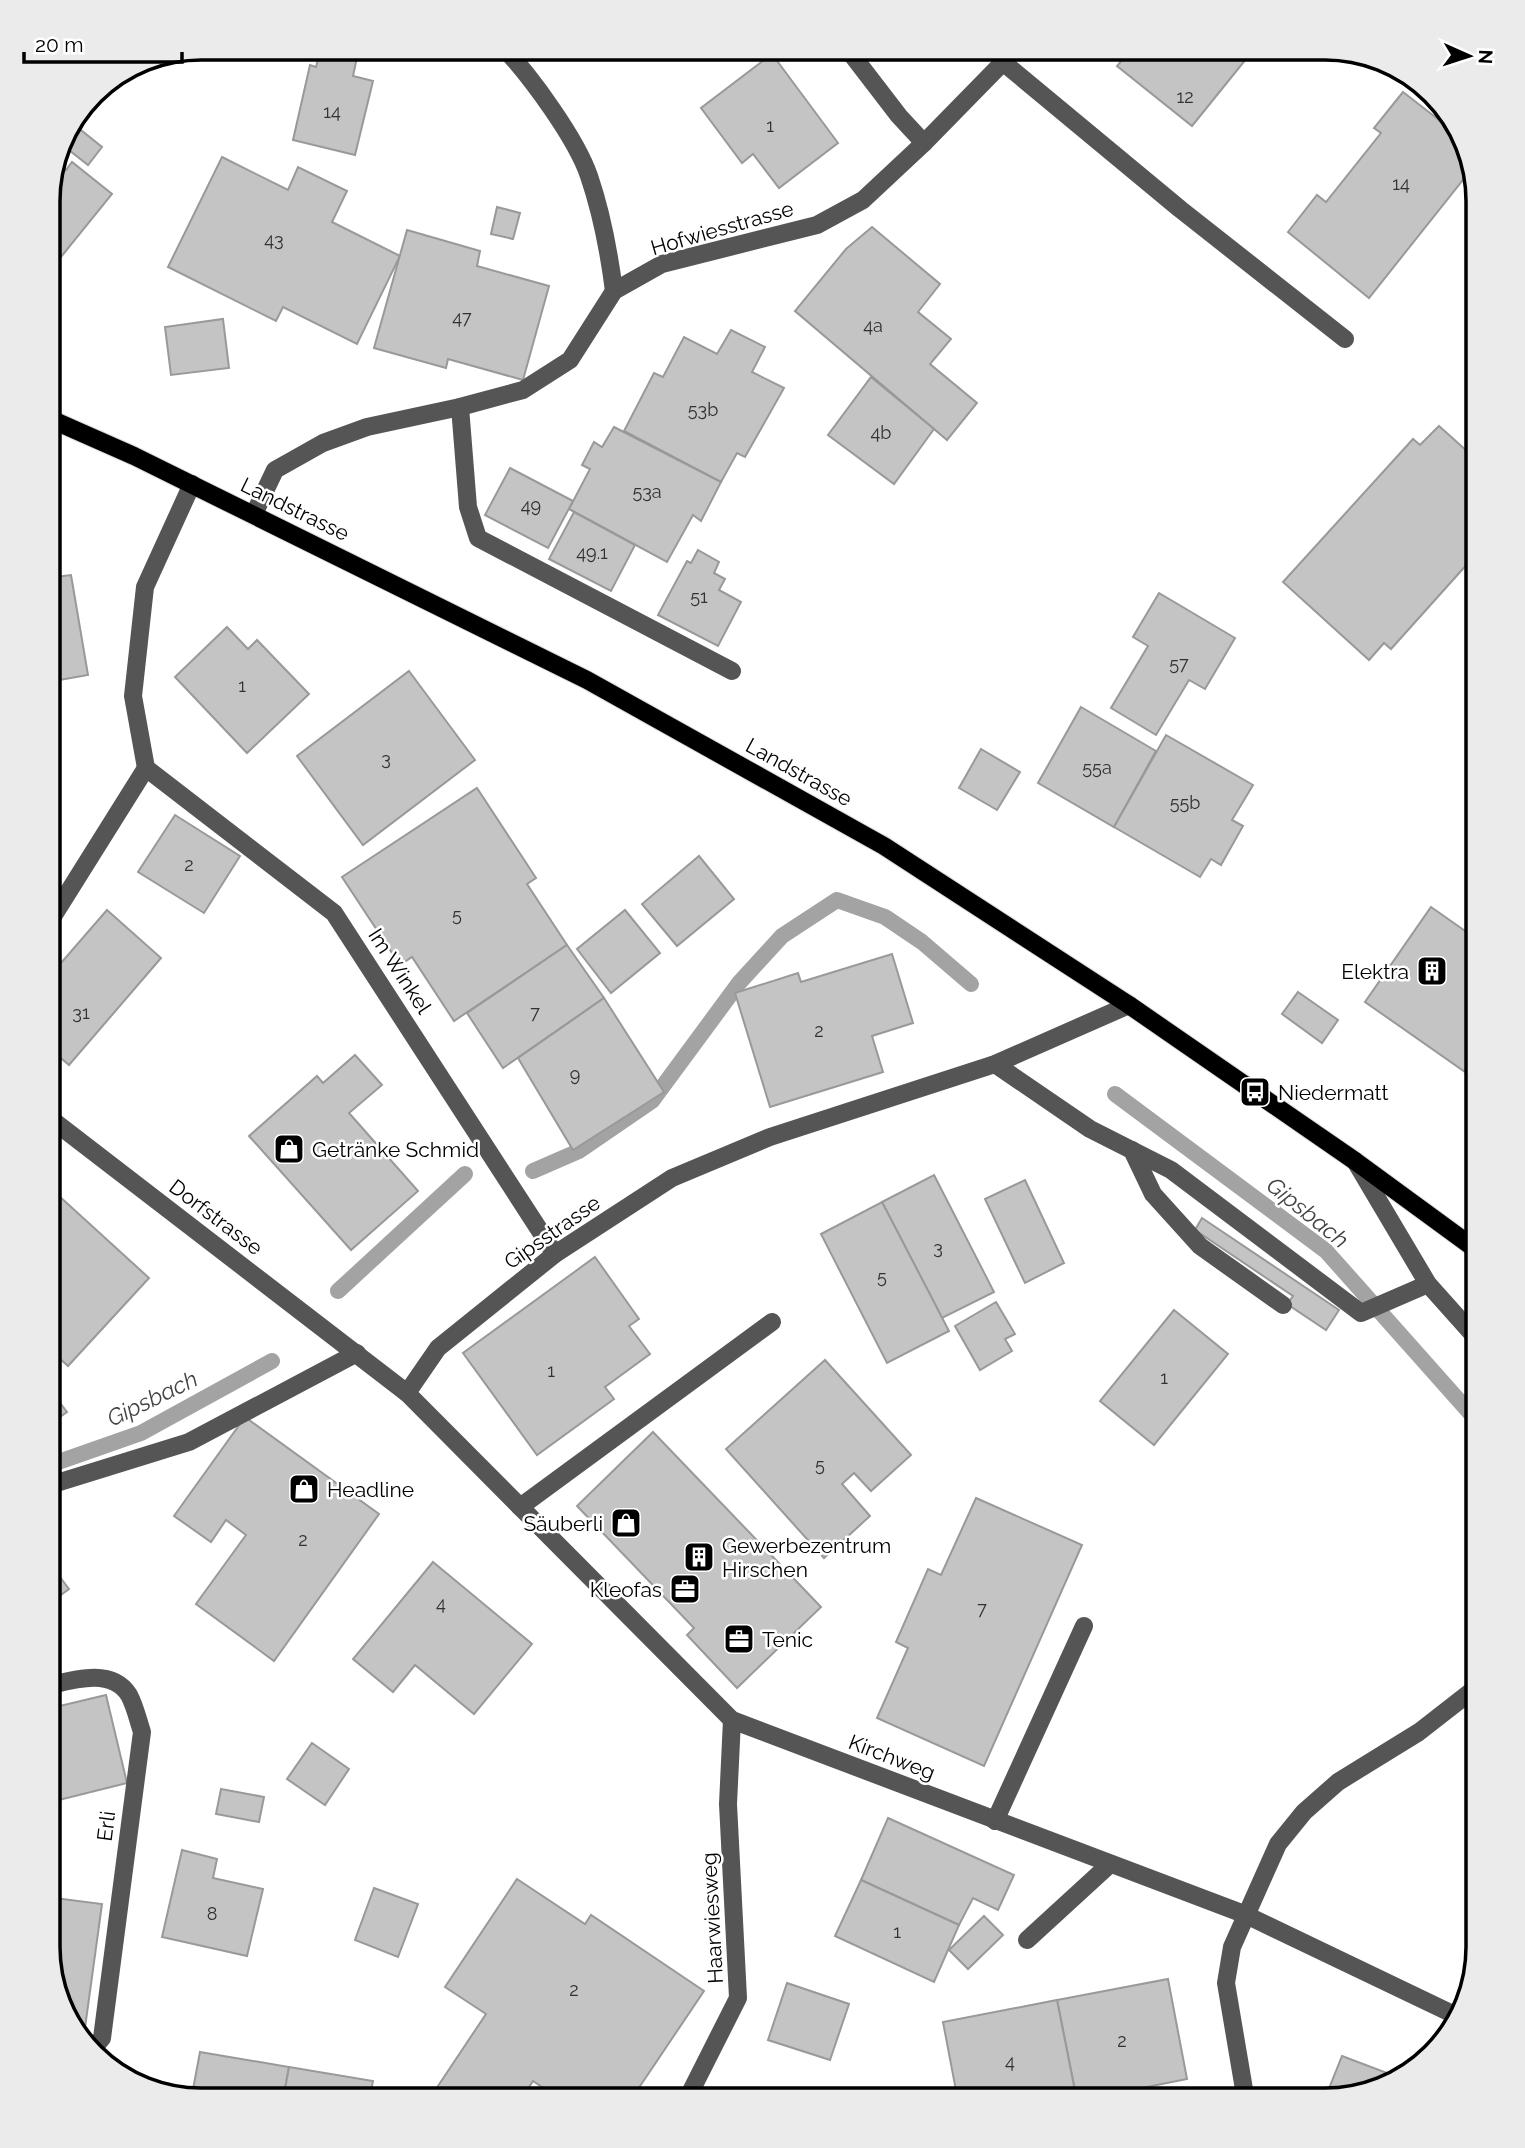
<svg xmlns="http://www.w3.org/2000/svg" width="1525" height="2148" viewBox="0 0 1525 2148" font-family="Raleway,sans-serif">
	<style>
		.lines { fill: none; stroke-linecap: round; stroke-linejoin: round }
		.stream { stroke: #a3a3a3; stroke-width: 16 }
		.building { fill: #c4c4c4; stroke: #999; stroke-width: 2 }
		.major-casing { stroke: #dbdbdb; stroke-width: 20 }
		.minor { stroke: #555; stroke-width: 18 }
		.major { stroke: #000; stroke-width: 18 }
		.labels { text-anchor: middle; dominant-baseline: central; stroke-width: 5; stroke-linejoin: round; paint-order: stroke }
		.number-label { font-size: 18px; fill: #313131 }
		.street-label { font-size: 21px; fill: #000; stroke: #fff }
		.poi-label { font-size: 21px; fill: #000; stroke: #fff; text-anchor: start }
		.water-label { font-size: 23px; font-style: italic; fill: #444; stroke: #fff }
		.rim { fill: none; stroke: #000; stroke-width: 3.5 }
	</style>
	<rect width="100%" height="100%" fill="#fff"/>
	<g class="lines">
		<!-- stream -->
		<g class="stream">
			<path d="M1115,1094L1326,1251L1478,1422"/>
			<path d="M533,1171L579,1151L652,1101L739,983L782,936L837,900L885,917L922,942L971,984"/>
			<path d="M338,1291L465,1174"/>
			<path d="M47,1466L141,1433L272,1361"/>
		</g>
	</g>
	<!-- building -->
	<g class="building">
		<path d="M321,47L359,48L353,76L373,81L355,155L293,140L310,65L316,67Z"/>
		<path d="M653,47H671L660,56Z"/>
		<path d="M1132,48H1255L1192,126L1117,66Z"/>
		<path d="M772,54L838,143L779,188L753,154L742,163L701,108Z"/>
		<path d="M1403,92L1461,137L1470,171L1369,298L1288,232L1317,195L1326,202L1381,133L1374,128Z"/>
		<path d="M71,122L102,147L88,165L60,143Z"/>
		<path d="M222,157L288,190L298,167L347,191L332,222L400,256L357,344L283,307L276,321L168,267Z"/>
		<path d="M55,161L66,170L72,162L112,194L48,273V190Z"/>
		<path d="M497,207L520,213L513,239L491,234Z"/>
		<path d="M872,227L940,284L918,312L951,339L930,364L977,403L947,440L795,311L846,249Z"/>
		<path d="M407,230L480,251L477,266L549,286L523,380L448,359L446,368L374,348Z"/>
		<path d="M223,319L229,368L171,375L165,327Z"/>
		<path d="M731,330L765,347L752,372L784,388L745,457L737,453L721,482L624,431L654,373L663,377L684,337L717,354Z"/>
		<path d="M871,377L934,429L894,484L828,435Z"/>
		<path d="M1439,426L1478,461V552L1391,649L1384,643L1369,660L1283,582L1413,439L1420,445Z"/>
		<path d="M614,427L721,482L701,521L693,515L667,562L569,509L590,469L582,465L594,442L602,447Z"/>
		<path d="M510,468L573,501L548,548L485,515Z"/>
		<path d="M574,512L635,545L611,591L549,559Z"/>
		<path d="M698,550L719,562L714,573L725,579L719,590L741,602L718,646L658,615L687,561L691,563Z"/>
		<path d="M71,575L88,675L48,682V578Z"/>
		<path d="M1159,593L1235,638L1205,689L1189,680L1156,735L1111,708L1148,646L1133,637Z"/>
		<path d="M227,627L248,649L257,640L309,694L247,753L175,677Z"/>
		<path d="M409,671L475,760L363,845L297,756Z"/>
		<path d="M1081,707L1156,751L1114,827L1038,783Z"/>
		<path d="M1166,735L1253,785L1232,820L1243,826L1221,865L1211,859L1200,877L1114,827Z"/>
		<path d="M981,749L1020,772L997,810L959,788Z"/>
		<path d="M477,788L536,878L527,884L567,945L454,1021L412,957L400,965L342,877Z"/>
		<path d="M175,815L240,856L204,913L138,872Z"/>
		<path d="M699,856L734,899L677,946L642,904Z"/>
		<path d="M1431,907L1478,940V1081L1365,1002Z"/>
		<path d="M107,910L161,958L69,1065L47,1046V979Z"/>
		<path d="M625,910L660,953L611,993L577,949Z"/>
		<path d="M567,945L604,998L503,1068L467,1013Z"/>
		<path d="M892,954L913,1023L872,1036L883,1072L770,1107L735,993L798,973L801,982Z"/>
		<path d="M1298,992L1338,1020L1322,1043L1282,1014Z"/>
		<path d="M604,998L664,1092L573,1150L518,1058Z"/>
		<path d="M355,1055L382,1085L349,1113L418,1191L351,1250L249,1136L317,1076L323,1083Z"/>
		<path d="M1478,1112V1159H1472Z"/>
		<path d="M934,1175L994,1292L942,1318L882,1202Z"/>
		<path d="M1025,1180L1064,1263L1025,1283L985,1199Z"/>
		<path d="M47,1185L149,1278L68,1366L47,1347V1320L50,1316L47,1314Z"/>
		<path d="M882,1202L949,1331L887,1363L821,1234Z"/>
		<path d="M1202,1218L1339,1310L1326,1330L1287,1304L1293,1296L1195,1230Z"/>
		<path d="M595,1257L639,1319L629,1326L650,1354L605,1387L614,1399L537,1455L463,1353Z"/>
		<path d="M996,1302L1015,1334L1005,1339L1012,1351L980,1370L955,1326Z"/>
		<path d="M1174,1310L1228,1354L1154,1445L1100,1401Z"/>
		<path d="M825,1360L911,1455L871,1491L854,1473L842,1484L870,1516L824,1558L726,1449Z"/>
		<path d="M47,1386L67,1412L47,1426Z"/>
		<path d="M245,1417L379,1514L274,1661L196,1604L246,1535L226,1520L211,1542L174,1516Z"/>
		<path d="M653,1432L821,1607L737,1688L687,1635L694,1628L577,1506Z"/>
		<path d="M976,1498L1082,1545L984,1766L877,1718L908,1648L896,1642L928,1569L941,1575Z"/>
		<path d="M47,1560L69,1589L47,1605Z"/>
		<path d="M433,1562L532,1644L474,1714L415,1665L393,1692L353,1659Z"/>
		<path d="M106,1695L127,1783L47,1803V1709Z"/>
		<path d="M312,1743L349,1769L325,1805L287,1779Z"/>
		<path d="M221,1789L264,1797L259,1822L216,1814Z"/>
		<path d="M888,1818L1014,1875L998,1910L973,1898L959,1925L861,1880Z"/>
		<path d="M182,1850L217,1859L213,1878L263,1889L247,1956L162,1937Z"/>
		<path d="M517,1879L585,1924L591,1915L704,1991L630,2101H562L533,2081L520,2101H428L486,2014L445,1987Z"/>
		<path d="M861,1880L959,1925L934,1982L835,1936Z"/>
		<path d="M374,1888L418,1904L398,1957L355,1940Z"/>
		<path d="M47,1897L102,1904L84,2035L77,2034L68,2025L47,1948Z"/>
		<path d="M984,1916L1003,1935L968,1969L949,1950Z"/>
		<path d="M1168,1979L1187,2079L1077,2101L1057,2000Z"/>
		<path d="M787,1983L849,2004L830,2060L768,2040Z"/>
		<path d="M1057,2000L1077,2101H958L943,2022Z"/>
		<path d="M200,2052L289,2067L283,2100H191Z"/>
		<path d="M1342,2056L1403,2079L1324,2101Z"/>
		<path d="M289,2067L373,2081L369,2100H283Z"/>
	</g>
	<g class="lines">
		<!-- major casing -->
		<g class="major-casing">
			<path id="major" d="M48,418L134,456L587,680L884,846L1129,1005L1355,1161L1478,1251"/>
		</g>
		<!-- minor -->
		<g class="minor">
			<path d="M503,47C531,77 576,138 589,176C602,214 609,252 614,291"/>
			<path d="M846,47L899,116L924,143"/>
			<path d="M1004,63L1180,209L1345,339"/>
			<path d="M460,407L468,507L478,538L732,671"/>
			<path d="M192,484L145,587L133,696L146,768L334,913L555,1254"/>
			<path d="M254,514L275,470L323,443L367,427L460,407L523,390L570,360L614,291L662,264L817,225L863,200L924,143L1018,47"/>
			<path d="M47,926L146,768"/>
			<path d="M995,1064L1090,1129L1171,1170L1361,1313L1428,1284"/>
			<path d="M47,1116L407,1393L732,1720L1244,1914L1459,2017"/>
			<path d="M1132,1150L1153,1194L1200,1246L1283,1305"/>
			<path d="M1355,1161L1428,1284L1478,1340"/>
			<path d="M407,1393L438,1348L555,1254L672,1178L770,1137L995,1064L1129,1005"/>
			<path d="M47,1486L189,1442L357,1353"/>
			<path d="M520,1507L772,1322"/>
			<path d="M47,1686C72,1680 112,1667 129,1695C135,1706 138,1720 142,1732L102,2038L93,2049"/>
			<path d="M995,1821L1084,1626"/>
			<path d="M1027,1940L1110,1864"/>
			<path d="M686,2101L738,1998L728,1804L732,1720"/>
			<path d="M1246,2101L1226,1983L1232,1947L1278,1844L1304,1812L1338,1782L1419,1732L1478,1686"/>
		</g>
		<!-- major -->
		<use href="#major" class="major"/>
	</g>
	<!-- icons -->
	<defs>
		<g id="building-square" transform="scale(1.575)"><rect x="-9" y="-9" width="18" height="18" rx="4" fill="#000" stroke="#fff"/><path d="M-4-6H4V6H1V3H-1V6H-4ZM-2.5-4.3h1.7v1.8h-1.7ZM.8-4.3h1.7v1.8H.8ZM-2.5-1h1.7V.8h-1.7ZM.8-1h1.7V.8H.8Z" fill="#fff"/></g>
		<g id="bus-square" transform="scale(1.575)"><rect x="-9" y="-9" width="18" height="18" rx="4" fill="#000" stroke="#fff"/><path d="M-5-6H5V4H4V6H2V4H-2V6H-4V4H-5ZM-3.5-4V0h7V-4ZM-3.5 1.2v1.5H-2V1.2ZM2 1.2v1.5H3.5V1.2Z" fill="#fff"/></g>
		<g id="shop-square" transform="scale(1.575)"><rect x="-9" y="-9" width="18" height="18" rx="4" fill="#000" stroke="#fff"/><path d="M-5-2.5h2.3a2.7 3.5 0 0 1 5.4 0H5L5.5 6h-11ZM-1.5-2.5h3a1.5 2.3 0 0 0-3 0Z" fill="#fff"/></g>
		<g id="office-square" transform="scale(1.575)"><rect x="-9" y="-9" width="18" height="18" rx="4" fill="#000" stroke="#fff"/><path d="M-6-3h4V-5.5h4V-3h4V5H-6ZM-1-4.5V-3h2v-1.5ZM-6 0V1H6V0Z" fill="#fff"/></g>
	</defs>
	<g fill-rule="evenodd">
		<use href="#building-square" x="1432" y="971"/>
		<use href="#bus-square" x="1255" y="1092"/>
		<use href="#shop-square" x="289" y="1149"/>
		<use href="#shop-square" x="304" y="1489"/>
		<use href="#shop-square" x="626" y="1523"/>
		<use href="#building-square" x="699" y="1557"/>
		<use href="#office-square" x="685" y="1589"/>
		<use href="#office-square" x="739" y="1639"/>
	</g>
	<g class="labels">
		<!-- number labels -->
		<g class="number-label">
			<text x="1185" y="96">12</text>
			<text x="332" y="111">14</text>
			<text x="770" y="125">1</text>
			<text x="1401" y="183">14</text>
			<text x="274" y="239">43</text>
			<text x="462" y="317">47</text>
			<text x="873" y="325">4a</text>
			<text x="703" y="409">53b</text>
			<text x="881" y="432">4b</text>
			<text x="647" y="491">53a</text>
			<text x="531" y="505">49</text>
			<text x="592" y="552">49.1</text>
			<text x="699" y="596">51</text>
			<text x="1179" y="663">57</text>
			<text x="242" y="685">1</text>
			<text x="386" y="758">3</text>
			<text x="1097" y="767">55a</text>
			<text x="1185" y="802">55b</text>
			<text x="189" y="864">2</text>
			<text x="457" y="914">5</text>
			<text x="81" y="1012">31</text>
			<text x="535" y="1012">7</text>
			<text x="819" y="1030">2</text>
			<text x="575" y="1074">9</text>
			<text x="938" y="1247">3</text>
			<text x="882" y="1276">5</text>
			<text x="551" y="1370">1</text>
			<text x="1164" y="1377">1</text>
			<text x="820" y="1464">5</text>
			<text x="303" y="1539">2</text>
			<text x="441" y="1603">4</text>
			<text x="982" y="1608">7</text>
			<text x="212" y="1913">8</text>
			<text x="897" y="1931">1</text>
			<text x="574" y="1989">2</text>
			<text x="1122" y="2040">2</text>
			<text x="1010" y="2061">4</text>
		</g>
		<!-- street labels -->
		<g class="street-label">
			<text transform="translate(722 228) rotate(-16)">Hofwiesstrasse</text>
			<text transform="translate(295 509) rotate(26)">Landstrasse</text>
			<text transform="translate(799 772) rotate(29)">Landstrasse</text>
			<text transform="translate(400 971) rotate(57)">Im Winkel</text>
			<text transform="translate(216 1217) rotate(37)">Dorfstrasse</text>
			<text transform="translate(552 1232) rotate(-35)">Gipsstrasse</text>
			<text transform="translate(892 1757) rotate(21)">Kirchweg</text>
			<text transform="translate(106 1826) rotate(-83)">Erli</text>
			<text transform="translate(712 1918) rotate(-93)">Haarwiesweg</text>
		</g>
		<!-- poi labels -->
		<g class="poi-label">
			<text x="1409" y="971" text-anchor="end">Elektra</text>
			<text x="1278" y="1092">Niedermatt</text>
			<text x="312" y="1149">Getränke Schmid</text>
			<text x="327" y="1489">Headline</text>
			<text x="603" y="1523" text-anchor="end">Säuberli</text>
			<text x="722" y="1545">Gewerbezentrum<tspan x="722" dy="24">Hirschen</tspan></text>
			<text x="662" y="1589" text-anchor="end">Kleofas</text>
			<text x="762" y="1639">Tenic</text>
		</g>
		<!-- water labels -->
		<g class="water-label">
			<text transform="translate(1308 1212) rotate(39)">Gipsbach</text>
			<text transform="translate(152 1398) rotate(-26)">Gipsbach</text>
		</g>
	</g>
	<!-- crop -->
	<path d="M0 0H1525V2148H0ZM201 60H1325A141 141 0 0 1 1466 201V1947A141 141 0 0 1 1325 2088H201A141 141 0 0 1 60 1947V201A141 141 0 0 1 201 60Z" fill="#ebebeb" fill-rule="evenodd"/>
	<path class="rim" d="M201 60H1325A141 141 0 0 1 1466 201V1947A141 141 0 0 1 1325 2088H201A141 141 0 0 1 60 1947V201A141 141 0 0 1 201 60Z"/>
	<!-- north arrow -->
	<g transform="translate(1469 56) rotate(93)" stroke="#ffffff" stroke-width="5" paint-order="stroke">
	<path d="M0-5L12 26L0 18L-12 26Z" fill="#000000"/>
	<text y="-10" font-size="19" font-weight="bold" text-anchor="middle" fill="#000000">N</text>
	</g>
	<!-- scale -->
	<path d="M24 52v10h158v-10" fill="none" stroke="#000000" stroke-width="3.5"/>
	<text x="35" y="52" font-size="21" fill="#000000" stroke="#ffffff" stroke-width="5" paint-order="stroke">20 m</text>
</svg>
